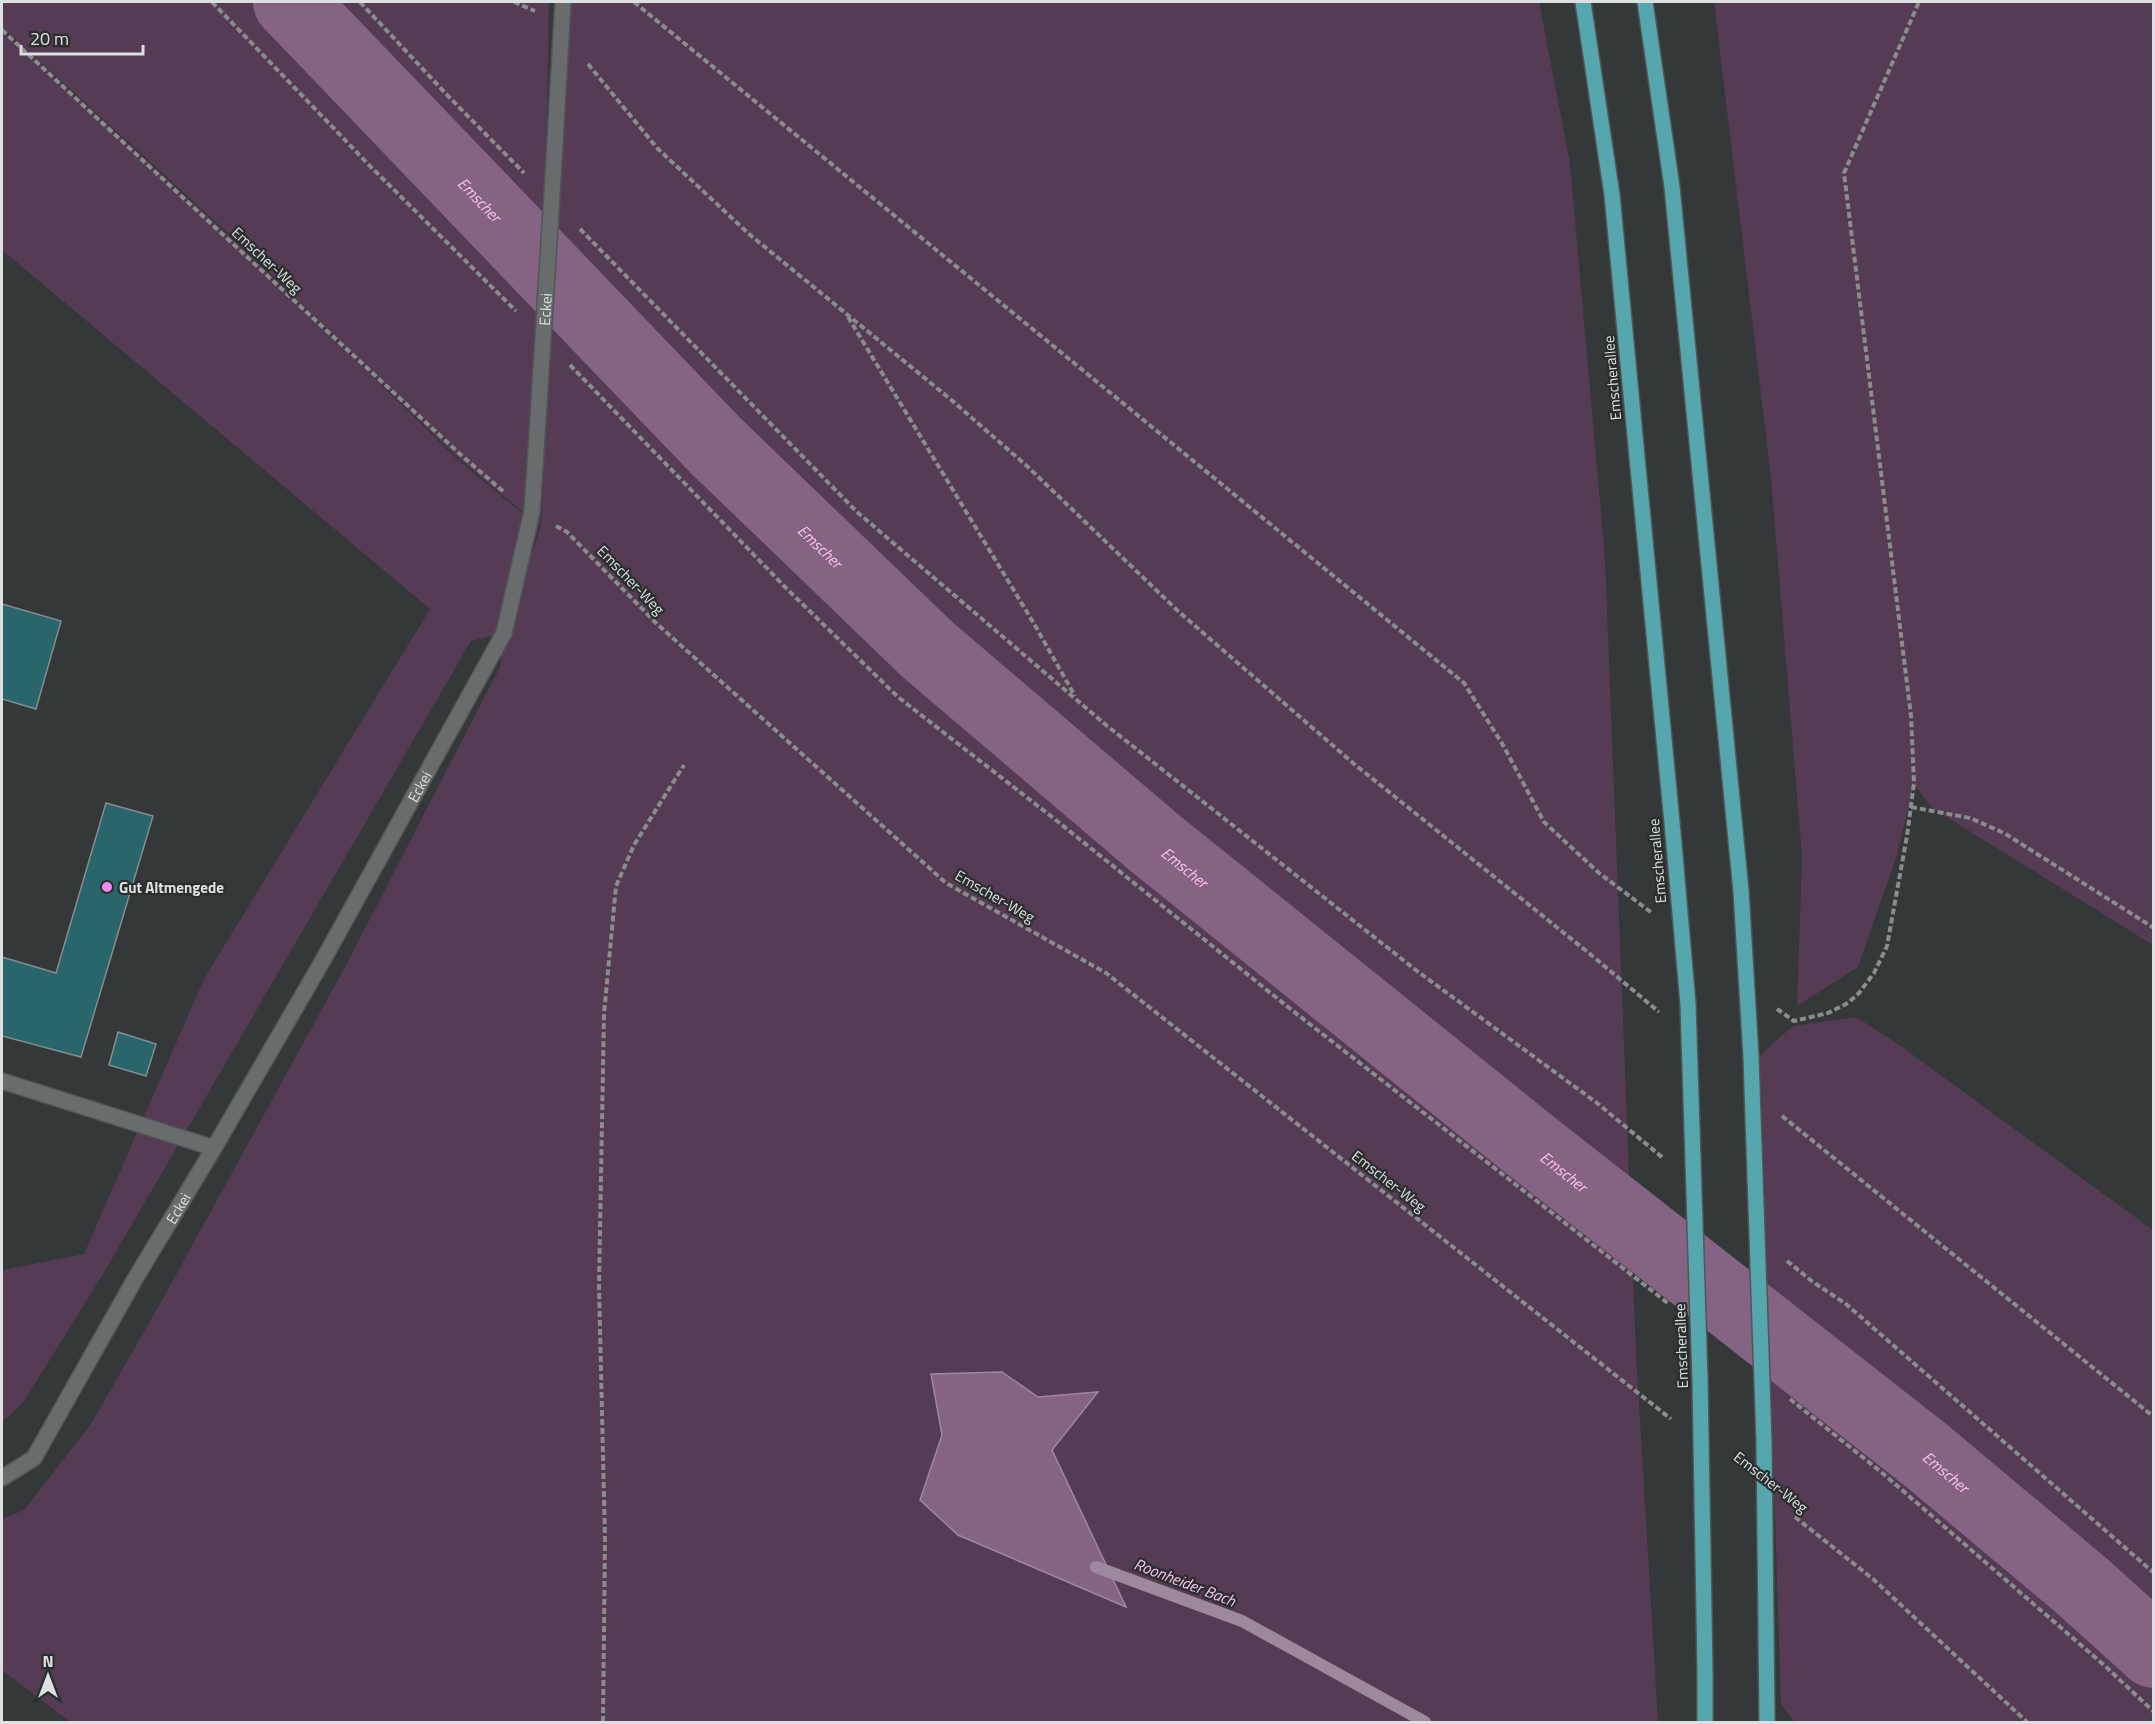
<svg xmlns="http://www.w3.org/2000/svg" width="2155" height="1724" viewBox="0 0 2155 1724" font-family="'Titillium Web',sans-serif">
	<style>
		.green { fill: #553b53; fill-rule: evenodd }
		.water { fill: #856382; stroke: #9f889e; stroke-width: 1.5 }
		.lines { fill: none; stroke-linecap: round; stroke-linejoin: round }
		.stream { stroke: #9f889e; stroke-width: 12 }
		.river { stroke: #856382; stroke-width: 74 }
		.building { fill: #29666c; stroke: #868b8b; stroke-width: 1.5 }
		.service-casing { stroke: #515556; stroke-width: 18 }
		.minor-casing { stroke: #515556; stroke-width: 18 }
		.primary-casing { stroke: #515556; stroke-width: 18 }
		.path { stroke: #898d8d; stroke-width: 4; stroke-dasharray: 6 3; stroke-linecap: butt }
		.service { stroke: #686c6d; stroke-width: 15 }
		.minor { stroke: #686c6d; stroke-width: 15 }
		.primary { stroke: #55a6ad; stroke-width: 15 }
		.minor-bridge-casing { stroke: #515556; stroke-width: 18; stroke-linecap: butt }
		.primary-bridge-casing { stroke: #515556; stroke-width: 18; stroke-linecap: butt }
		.minor-bridge { stroke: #686c6d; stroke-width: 15 }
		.primary-bridge { stroke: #55a6ad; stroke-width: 15 }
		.poi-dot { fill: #f589ef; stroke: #2a2e2e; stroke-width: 2 }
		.labels { text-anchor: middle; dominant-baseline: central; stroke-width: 4.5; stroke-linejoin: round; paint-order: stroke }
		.street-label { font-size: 15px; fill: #dde0e0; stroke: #2a2e2e }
		.poi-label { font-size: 15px; font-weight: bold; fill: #dde0e0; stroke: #2a2e2e; text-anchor: start }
		.water-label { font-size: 16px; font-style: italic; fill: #fac1f5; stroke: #2a2e2e }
	</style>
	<rect width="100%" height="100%" fill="#343838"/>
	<!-- green -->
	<g class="green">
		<path d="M2,2H549L540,526L459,459L240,244L2,27Z"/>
		<path d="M564,2H1539L1570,163L1605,558L1636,1352L1658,1722H70L2,1670V1519L24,1510L91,1424L161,1302L344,969L500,667L504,633L471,641L106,1269L23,1403L2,1422V1270L84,1254L204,979L430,609L2,250V29L239,245L458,460L539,527L528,564L541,526ZM1002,1372L1038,1397L1098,1392L1052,1450L1125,1606L958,1535L920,1500L942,1434L931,1375Z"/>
		<path d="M1714,2H2153V945L1932,808L1914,784L1897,855L1858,967L1797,1006L1802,857L1771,478Z"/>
		<path d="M1856,1017L1898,1044L2153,1230V1722H1795L1781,1704L1760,1055L1793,1026Z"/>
	</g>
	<!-- water -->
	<path class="water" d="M1002,1372L1038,1397L1098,1392L1052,1450L1126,1607L958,1535L920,1500L942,1435L931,1374Z"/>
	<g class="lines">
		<!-- stream -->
		<path class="stream" d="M1096,1567L1242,1621L1425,1722"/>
		<!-- river -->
		<path class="river" id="s1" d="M290,2L716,446L928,650L1156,844L1530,1145L1927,1456L2082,1586L2154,1651"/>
	</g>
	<!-- building -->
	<g class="building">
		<path d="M2,604L61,621L36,709L2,699Z"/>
		<path d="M106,803L153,816L81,1057L2,1036V957L56,973Z"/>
		<path d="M118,1032L156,1044L146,1076L109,1065Z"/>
	</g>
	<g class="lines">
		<!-- service casing -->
		<g class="service-casing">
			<path id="service" d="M2,1081L214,1148"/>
		</g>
		<!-- minor casing -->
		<g class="minor-casing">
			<g id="minor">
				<path d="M552,194L563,2"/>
				<path id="s2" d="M2,1478L34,1458L135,1279L214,1148L322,962L504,633L532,511L536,451"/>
			</g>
		</g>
		<!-- primary casing -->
		<g class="primary-casing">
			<g id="primary">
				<path d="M1583,2L1612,195L1673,833"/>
				<path d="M1645,2L1672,187L1741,891"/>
				<path d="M1705,1673V1722"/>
			</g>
		</g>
		<!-- path -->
		<g class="path">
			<path d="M212,2L369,165L516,311"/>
			<path d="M360,2L449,97L524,173"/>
			<path d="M514,2L535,11"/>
			<path d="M634,2L1464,683L1503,745L1544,822L1599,873L1652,913"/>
			<path d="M2,30L461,455L505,493"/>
			<path d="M588,64L657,148L749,234L949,398L1028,467L1179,612L1353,763L1590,954L1659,1012"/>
			<path d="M580,229L857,512L1106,725L1417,971L1597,1103L1663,1158"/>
			<path d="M848,317L1033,622L1075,696"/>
			<path d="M570,365L787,589L898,697L1052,817L1293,1011L1669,1304"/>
			<path d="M556,526L567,532L657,624L946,883L1106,973L1671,1419"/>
			<path d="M1911,807L1970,818L2004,833L2154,928"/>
			<path d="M1777,1009L1794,1021L1828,1013L1848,1003L1859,993L1874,973L1887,946L1907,836L1914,783L1911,716L1844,173L1919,2"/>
			<path d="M1782,1116L2154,1417"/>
			<path d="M1787,1261L1813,1282L1846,1304L2154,1573"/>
			<path d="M1790,1399L1880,1471L2104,1665L2154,1712"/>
			<path d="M1795,1517L1873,1579L2027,1722"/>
			<path d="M603,1722L605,1539L599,1286L604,1014L616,886L634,845L684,765"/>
		</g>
		<!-- service -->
		<use href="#service" class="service"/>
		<!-- minor -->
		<use href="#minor" class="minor"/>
		<!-- primary -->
		<use href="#primary" class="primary"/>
		<!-- minor-bridge casing -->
		<g class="minor-bridge-casing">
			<g id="minor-bridge">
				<path id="s3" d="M536,451L552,194"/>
			</g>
		</g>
		<!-- primary-bridge casing -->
		<g class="primary-bridge-casing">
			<g id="primary-bridge">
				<path d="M1673,833L1688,1004L1700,1380L1705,1673"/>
				<path d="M1741,891L1751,1057L1764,1441L1767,1722"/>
			</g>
		</g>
		<!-- minor-bridge -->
		<use href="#minor-bridge" class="minor-bridge"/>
		<!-- primary-bridge -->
		<use href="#primary-bridge" class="primary-bridge"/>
	</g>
	<!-- markers -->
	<circle class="poi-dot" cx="107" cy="887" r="6"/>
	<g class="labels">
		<!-- street labels -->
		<g class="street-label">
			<text transform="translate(267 260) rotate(43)">Emscher-Weg</text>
			<text stroke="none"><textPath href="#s3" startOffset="142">Eckei</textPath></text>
			<text transform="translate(1612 378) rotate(-95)">Emscherallee</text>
			<text transform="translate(631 580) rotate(46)">Emscher-Weg</text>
			<text stroke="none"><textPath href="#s2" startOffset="812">Eckei</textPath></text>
			<text transform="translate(1657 861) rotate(-95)">Emscherallee</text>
			<text transform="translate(995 896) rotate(30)">Emscher-Weg</text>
			<text transform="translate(1389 1181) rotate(38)">Emscher-Weg</text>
			<text stroke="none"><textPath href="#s2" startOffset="326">Eckei</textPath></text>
			<text transform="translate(1681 1346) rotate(-92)">Emscherallee</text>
			<text transform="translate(1771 1482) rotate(38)">Emscher-Weg</text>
		</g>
		<!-- poi labels -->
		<g class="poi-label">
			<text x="119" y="887">Gut Altmengede</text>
		</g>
		<!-- water labels -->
		<g class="water-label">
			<text stroke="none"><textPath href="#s1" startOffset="274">Emscher</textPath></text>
			<text stroke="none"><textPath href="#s1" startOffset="760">Emscher</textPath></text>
			<text stroke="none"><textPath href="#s1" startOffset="1246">Emscher</textPath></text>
			<text stroke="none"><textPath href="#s1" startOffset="1732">Emscher</textPath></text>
			<text stroke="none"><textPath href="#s1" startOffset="2218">Emscher</textPath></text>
			<text transform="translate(1185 1582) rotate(21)">Roonheider Bach</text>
		</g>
	</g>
	<!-- border -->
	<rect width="2155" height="1724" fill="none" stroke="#dde0e0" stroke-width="6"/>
	<!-- north arrow -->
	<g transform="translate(48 1676)" stroke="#2a2e2e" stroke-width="4.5" paint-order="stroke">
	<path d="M0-4.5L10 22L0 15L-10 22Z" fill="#dde0e0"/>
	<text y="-9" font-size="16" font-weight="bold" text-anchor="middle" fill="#dde0e0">N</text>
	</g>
	<!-- scale -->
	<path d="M21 45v9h122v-9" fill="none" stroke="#dde0e0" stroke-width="3"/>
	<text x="30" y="45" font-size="18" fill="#dde0e0" stroke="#2a2e2e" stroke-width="4.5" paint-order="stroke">20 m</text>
</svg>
